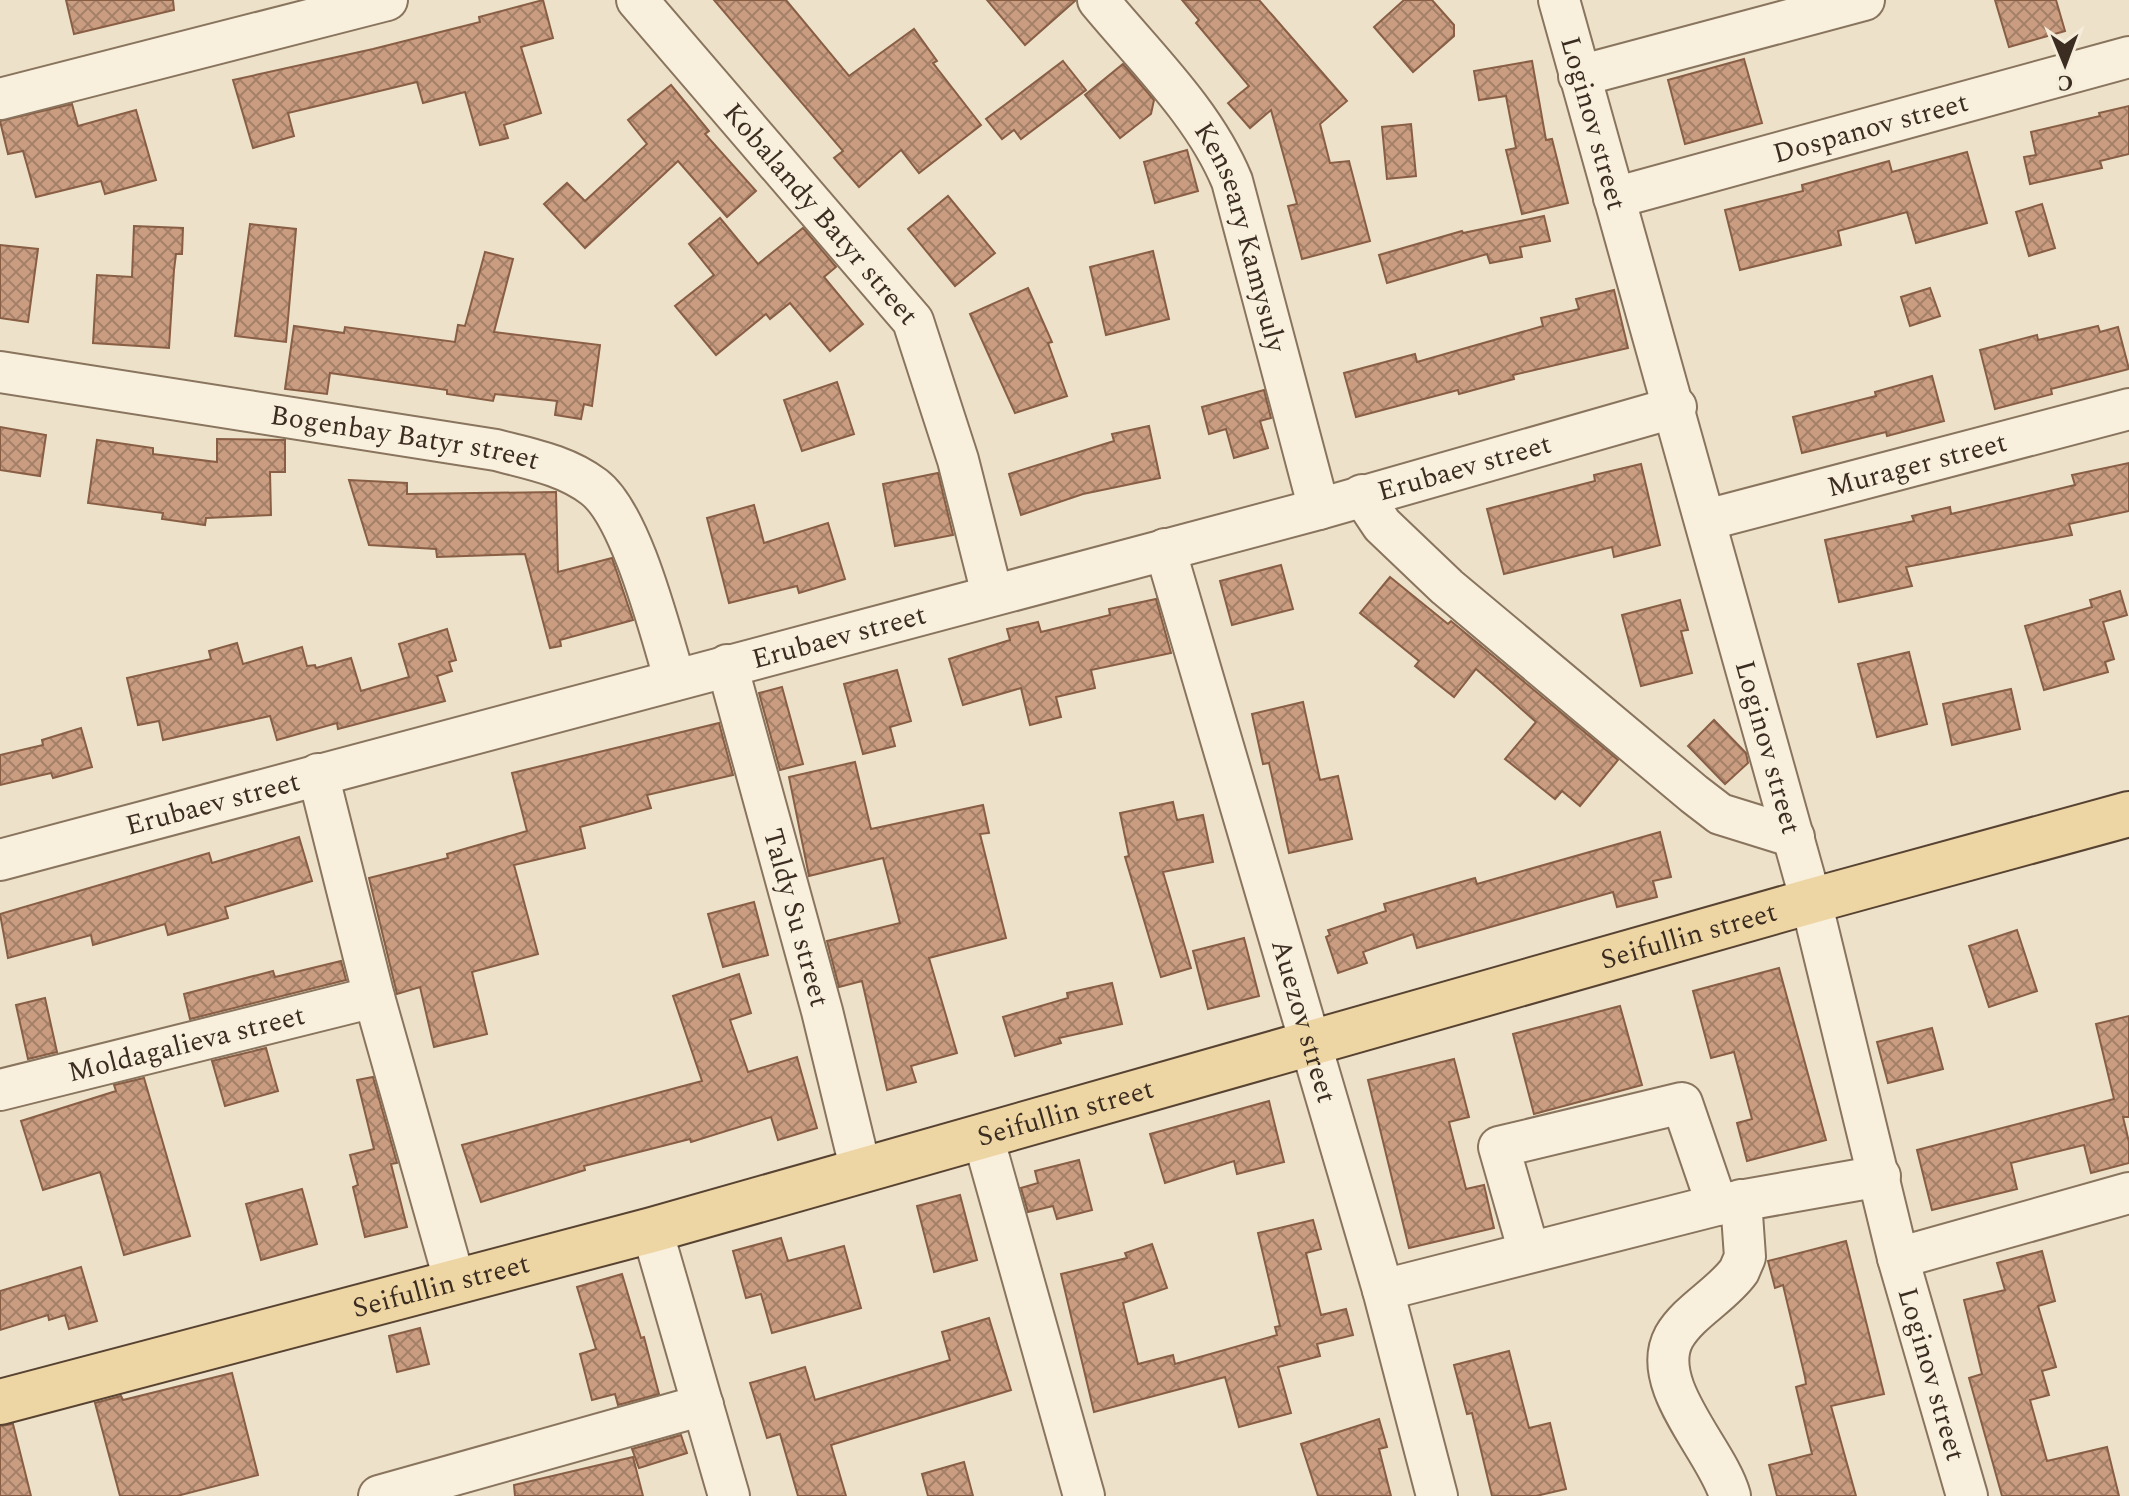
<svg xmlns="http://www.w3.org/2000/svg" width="2129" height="1496" viewBox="0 0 2129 1496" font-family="Spectral,serif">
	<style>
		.building { fill: url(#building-cross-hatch); stroke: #885e45; stroke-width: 2 }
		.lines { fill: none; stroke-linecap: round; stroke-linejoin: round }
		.minor-casing { stroke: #89745e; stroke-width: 44 }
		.major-casing { stroke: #584332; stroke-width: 48 }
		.minor { stroke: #f8efdd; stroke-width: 40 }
		.major { stroke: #eed5a4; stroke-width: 44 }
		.labels { text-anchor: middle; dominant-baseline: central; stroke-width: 6; stroke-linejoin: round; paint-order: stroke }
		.street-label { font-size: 28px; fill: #3b2d21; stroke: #f5ecd9 }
	</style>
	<defs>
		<pattern id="building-cross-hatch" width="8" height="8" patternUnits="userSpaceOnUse" patternTransform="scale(2)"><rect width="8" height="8" fill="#ca9d81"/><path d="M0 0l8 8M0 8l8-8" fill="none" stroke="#a58069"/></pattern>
	</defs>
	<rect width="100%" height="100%" fill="#ede2c9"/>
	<!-- building -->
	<g class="building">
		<path d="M66,0H173L174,10L74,34Z"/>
		<path d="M543,0L553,38L521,47L541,113L504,125L508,138L480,145L465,92L423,103L417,82L288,113L294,136L253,148L233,80L373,49L480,22L479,17Z"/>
		<path d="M714,0H786L849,76L914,29L937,61L933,63L981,125L919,173L901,150L859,187L834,158L843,151Z"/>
		<path d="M987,0H1076L1025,45Z"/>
		<path d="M1182,0H1259L1347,101L1320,124L1330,163L1349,161L1370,241L1302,259L1288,206L1297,204L1271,110L1250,128L1228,103L1249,86L1196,23L1199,20Z"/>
		<path d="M1404,0H1432L1454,25V36L1413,72L1374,27Z"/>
		<path d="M1995,0H2056L2065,31L2009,47Z"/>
		<path d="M1744,59L1762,123L1685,144L1668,80Z"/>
		<path d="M1063,61L1086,90L1021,139L1014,130L1002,139L986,119Z"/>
		<path d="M1532,61L1546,140L1552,139L1568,203L1522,214L1506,150L1516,148L1506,96L1479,100L1474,71Z"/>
		<path d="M1123,64L1154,100L1151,114L1120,138L1085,95Z"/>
		<path d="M671,85L709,131L705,134L756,191L727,217L678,161L585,248L544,204L567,183L585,201L647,144L628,120Z"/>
		<path d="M72,104L78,126L136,110L156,180L105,194L101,181L36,197L23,151L8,154L0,121Z"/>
		<path d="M2129,106V154L2100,161L2102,168L2030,184L2024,157L2036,155L2031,132L2100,116L2099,113Z"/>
		<path d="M1411,124L1416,176L1387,179L1382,127Z"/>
		<path d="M1187,150L1198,191L1155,203L1144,162Z"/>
		<path d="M1967,152L1987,223L1916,243L1907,212L1838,231L1841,245L1740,270L1725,210L1803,191L1802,185L1889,161L1892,172Z"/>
		<path d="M948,196L995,253L955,286L908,229Z"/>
		<path d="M2042,204L2055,248L2029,256L2016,212Z"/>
		<path d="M1544,216L1550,241L1520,247L1522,257L1490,263L1487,254L1387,283L1379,255L1462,231L1463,233Z"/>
		<path d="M720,218L758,264L803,228L836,267L824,277L863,324L830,351L790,303L770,319L766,314L716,355L675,306L714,275L689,244Z"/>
		<path d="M250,224L296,229L286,342L235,336Z"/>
		<path d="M134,226L183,228L182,254H176L174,270L169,348L93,343L97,275L132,277Z"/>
		<path d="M0,245L38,249L28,322L0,318Z"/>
		<path d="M1153,251L1169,319L1106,335L1090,267Z"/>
		<path d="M485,252L513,259L494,332L600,345L592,406L584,404L581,419L555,415L557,401L495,394L493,401L447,394V390L330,373L327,394L285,389L294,326L344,333L345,327L455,342L458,325L465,326Z"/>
		<path d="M1028,288L1052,342L1048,343L1067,396L1015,413L970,314Z"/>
		<path d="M1930,288L1940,316L1910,326L1901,297Z"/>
		<path d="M1614,290L1628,348L1513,375L1514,379L1459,394L1458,390L1356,417L1344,373L1415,354L1417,362L1543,326L1541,318L1579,309L1576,299Z"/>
		<path d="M2098,326L2100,332L2118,327L2129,369L2051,389L2052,394L1995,409L1980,350L2037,335L2038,340Z"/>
		<path d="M1932,376L1944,421L1887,436L1886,432L1802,453L1793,417L1876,396L1875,392Z"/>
		<path d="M837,382L854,434L802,451L784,400Z"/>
		<path d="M1264,390L1271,418L1260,421L1268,448L1234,458L1226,429L1209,434L1202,407Z"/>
		<path d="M1149,426L1160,478L1083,494L1021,515L1009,474L1114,441L1112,434Z"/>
		<path d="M0,427L46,435L40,476L0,470Z"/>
		<path d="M217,439L285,440V472H270L271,515L206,518L205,525L162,519L163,513L88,503L97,440L153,448V454L217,462Z"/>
		<path d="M2129,463V511L2069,524L2072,535L1906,567L1912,586L1839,602L1825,540L1914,521L1912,516L1950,507L1951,514L2075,485L2072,475Z"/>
		<path d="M1641,464L1660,545L1614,557L1612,547L1504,574L1487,509L1595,481L1594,475Z"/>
		<path d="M938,473L953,535L895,546L883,484Z"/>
		<path d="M349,480L407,483V494L556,492L558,572L612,558L633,620L560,640L561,646L550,648L525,554L437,557L436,549L369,545Z"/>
		<path d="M754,505L764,543L828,523L845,579L799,593L797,586L729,603L707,518Z"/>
		<path d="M1281,565L1293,609L1232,625L1220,581Z"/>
		<path d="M1390,577L1448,624L1451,621L1618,760L1580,806L1562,791L1555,799L1505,759L1536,722L1499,689L1476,669L1454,697L1415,666L1419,661L1360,613Z"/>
		<path d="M2120,591L2127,615L2103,622L2114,659L2105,662L2108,672L2044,690L2025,626L2092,607L2090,600Z"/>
		<path d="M1156,599L1171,653L1091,670L1095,688L1056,697L1061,717L1030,725L1021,688L963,705L949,659L1010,640L1007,629L1038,622L1041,632L1110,615L1109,609Z"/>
		<path d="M1680,600L1688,630L1681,631L1692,673L1641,686L1622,615Z"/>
		<path d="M447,629L456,660L449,662L452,671L437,676L445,701L338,729L337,723L277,740L270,716L163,740L159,721L138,725L127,678L211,659L209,651L237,643L243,664L302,647L307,666L315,665L316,668L351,658L361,691L409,677L399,644Z"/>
		<path d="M1909,652L1927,724L1877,737L1858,664Z"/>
		<path d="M897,670L911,721L890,727L895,746L863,754L844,684Z"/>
		<path d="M782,687L803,764L780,770L759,693Z"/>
		<path d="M2011,689L2020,729L1952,745L1943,704Z"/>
		<path d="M1303,702L1320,780L1338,776L1352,839L1289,853L1269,763L1263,764L1252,714Z"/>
		<path d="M1714,720L1746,753L1748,763L1725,784L1688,746Z"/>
		<path d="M719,723L733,775L647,795L651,808L580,827L585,848L514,865L538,954L472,972L487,1034L434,1047L420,987L397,994L369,878L448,858L447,854L527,831L512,773Z"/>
		<path d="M81,728L92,767L53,778L51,773L0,785V755L43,745L42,740Z"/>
		<path d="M855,762L871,829L983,805L989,833L980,834L1006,938L929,958L957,1053L911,1066L916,1082L887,1090L862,981L839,987L827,941L900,923L883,858L809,876L789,777Z"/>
		<path d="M1173,802L1177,820L1203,815L1213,862L1163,872L1191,968L1161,977L1125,857L1129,856L1120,813Z"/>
		<path d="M1660,832L1671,877L1653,881L1657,897L1617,907L1613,892L1417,948L1413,934L1363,952L1367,963L1338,973L1326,937L1330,935L1328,930L1386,911L1384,904L1475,878L1477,884Z"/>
		<path d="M299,837L312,881L225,907L228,918L168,935L165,924L93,945L91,935L8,958L0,914L209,853L212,863Z"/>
		<path d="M754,902L768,955L723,967L708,914Z"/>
		<path d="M2017,930L2037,991L1989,1007L1969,946Z"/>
		<path d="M1244,938L1259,996L1208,1009L1193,951Z"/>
		<path d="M341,961L346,980L190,1019L184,994L273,971L275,977Z"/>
		<path d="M1779,968L1826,1140L1747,1161L1737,1123L1752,1119L1734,1052L1711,1058L1693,991Z"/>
		<path d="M739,974L751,1013L730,1020L748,1072L797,1057L817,1128L778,1140L771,1117L691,1142L690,1139L584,1166L585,1170L481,1202L462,1145L702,1081L673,996Z"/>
		<path d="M1112,983L1122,1024L1059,1038L1061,1043L1015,1056L1003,1017L1068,998L1067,993Z"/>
		<path d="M45,998L57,1052L28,1059L16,1005Z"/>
		<path d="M1620,1006L1642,1085L1534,1114L1513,1034Z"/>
		<path d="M2129,1016V1117H2123L2129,1142V1163L2091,1173L2084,1145L2011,1163L2017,1189L1932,1210L1917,1150L2114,1099L2096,1024Z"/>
		<path d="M1932,1028L1943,1069L1888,1083L1877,1042Z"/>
		<path d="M266,1048L278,1091L225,1106L212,1061Z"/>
		<path d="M1454,1059L1469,1117L1449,1122L1466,1189L1484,1185L1494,1228L1409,1248L1368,1080Z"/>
		<path d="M373,1077L397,1163L391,1164L407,1227L365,1237L353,1187L358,1185L350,1155L374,1149L357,1080Z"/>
		<path d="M144,1078L190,1236L124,1255L100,1172L43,1190L21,1121L116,1091L114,1085Z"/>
		<path d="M1269,1101L1284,1162L1237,1174L1234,1161L1165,1183L1150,1134Z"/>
		<path d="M1079,1160L1092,1210L1057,1219L1053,1206L1028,1212L1021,1188L1038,1183L1035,1171Z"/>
		<path d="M302,1189L317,1244L261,1260L246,1204Z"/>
		<path d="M960,1195L977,1260L934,1272L917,1206Z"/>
		<path d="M1313,1220L1321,1249L1306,1253L1321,1315L1346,1309L1353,1335L1317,1344L1320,1356L1278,1367L1291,1413L1239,1427L1225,1377L1094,1412L1061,1274L1127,1258L1125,1253L1152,1244L1167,1288L1123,1303L1138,1364L1173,1355L1175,1364L1277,1335L1275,1327L1280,1326L1258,1233Z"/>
		<path d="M781,1238L788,1261L844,1246L861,1308L772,1333L761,1294L746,1298L733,1251Z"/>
		<path d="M1846,1241L1884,1394L1831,1406L1856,1496H1777L1769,1465L1812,1454L1796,1387L1806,1384L1805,1377L1783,1285L1775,1288L1768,1261Z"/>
		<path d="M2042,1251L2055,1301L2038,1306L2056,1367L2042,1371L2049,1395L2030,1400L2047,1461L2107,1447L2119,1496H2002L1969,1378L1982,1374L1964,1300L2005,1290L1997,1263Z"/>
		<path d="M81,1267L97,1321L69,1329L65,1315L49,1320L48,1315L0,1330V1291Z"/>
		<path d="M622,1274L641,1338L644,1337L659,1394L618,1405L615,1394L592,1400L580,1354L596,1349L577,1287Z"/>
		<path d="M989,1318L1011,1390L831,1445L846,1496H798L780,1434L767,1438L750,1383L805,1367L815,1400L950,1360L942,1332Z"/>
		<path d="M420,1328L429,1364L397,1372L389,1336Z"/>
		<path d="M1509,1351L1529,1428L1550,1423L1566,1489L1536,1496H1492L1472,1413L1467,1414L1454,1365Z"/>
		<path d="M232,1373L258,1475L177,1496H120L95,1403L121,1396L123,1400Z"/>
		<path d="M1379,1419L1387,1447L1379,1449L1391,1496H1318L1301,1444Z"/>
		<path d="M13,1424L31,1496H0V1426Z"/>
		<path d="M681,1435L687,1453L639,1468L632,1449Z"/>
		<path d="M633,1457L643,1496H515L514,1485Z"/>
		<path d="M964,1462L973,1496H928L922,1474Z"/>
	</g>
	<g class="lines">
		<!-- minor casing -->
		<g class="minor-casing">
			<g id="minor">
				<path id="s1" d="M637,0L913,321L958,460L992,594"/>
				<path id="s2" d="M1098,0C1145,57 1204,113 1232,181L1319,509"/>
				<path id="s3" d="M1559,0L1811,901L1898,1258L1967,1496"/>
				<path d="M1579,76L1864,0"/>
				<path d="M0,99L387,0"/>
				<path id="s4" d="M1614,198L2129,57"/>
				<path id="s5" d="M0,372L496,450C530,459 565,465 594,487C632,516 660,632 675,680"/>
				<path d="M1362,495L1382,525L1447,587L1694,794L1720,814L1794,837"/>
				<path id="s6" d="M1706,520L2129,409"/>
				<path id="s7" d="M1165,549L1383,1290L1437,1496"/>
				<path id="s8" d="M727,665L822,1011L861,1171"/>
				<path d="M318,774L374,997L454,1279"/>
				<path id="s9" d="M0,860L1319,509L1676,407"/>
				<path id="s10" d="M0,1090L374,997"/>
				<path d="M983,1137L1084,1496"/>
				<path d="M652,1230L729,1496"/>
				<path d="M1529,1252L1499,1147L1682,1103L1717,1205"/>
				<path d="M1898,1258L2129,1193"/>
				<path d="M1383,1290L1717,1205L1880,1176"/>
				<path d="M379,1496L703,1405"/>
				<path d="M1730,1496C1718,1451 1648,1385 1674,1337C1689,1311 1722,1295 1739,1271L1745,1257L1741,1200"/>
			</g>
		</g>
		<!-- major casing -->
		<g class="major-casing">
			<g id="major">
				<path id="s11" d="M0,1402L652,1230L1811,901L2129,814"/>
			</g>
		</g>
		<!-- minor -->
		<use href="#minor" class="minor"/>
		<!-- major -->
		<use href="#major" class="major"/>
	</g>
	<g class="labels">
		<!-- street labels -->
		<g class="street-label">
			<text stroke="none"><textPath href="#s3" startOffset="128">Loginov street</textPath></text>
			<text stroke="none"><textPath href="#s4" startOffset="266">Dospanov street</textPath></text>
			<text stroke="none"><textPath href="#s1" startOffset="282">Kobalandy Batyr street</textPath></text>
			<text stroke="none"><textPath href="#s2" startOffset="282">Kenseary Kamysuly</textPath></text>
			<text stroke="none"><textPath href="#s5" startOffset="410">Bogenbay Batyr street</textPath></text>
			<text stroke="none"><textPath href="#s6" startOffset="218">Murager street</textPath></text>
			<text stroke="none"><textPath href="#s9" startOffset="1516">Erubaev street</textPath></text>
			<text stroke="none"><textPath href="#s9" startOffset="868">Erubaev street</textPath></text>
			<text stroke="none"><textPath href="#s3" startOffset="776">Loginov street</textPath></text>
			<text stroke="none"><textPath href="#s9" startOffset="220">Erubaev street</textPath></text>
			<text stroke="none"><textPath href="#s8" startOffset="262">Taldy Su street</textPath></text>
			<text stroke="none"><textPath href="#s11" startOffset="1752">Seifullin street</textPath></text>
			<text stroke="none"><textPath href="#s7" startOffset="492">Auezov street</textPath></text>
			<text stroke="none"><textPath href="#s10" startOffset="192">Moldagalieva street</textPath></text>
			<text stroke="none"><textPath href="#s11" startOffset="1104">Seifullin street</textPath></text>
			<text stroke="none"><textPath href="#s11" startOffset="456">Seifullin street</textPath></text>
			<text stroke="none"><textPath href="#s3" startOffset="1424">Loginov street</textPath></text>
		</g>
	</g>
	<!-- north arrow -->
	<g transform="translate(2065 64) rotate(179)" stroke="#f5ecd9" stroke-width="6" paint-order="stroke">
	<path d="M0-6L14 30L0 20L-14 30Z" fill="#3b2d21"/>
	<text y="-12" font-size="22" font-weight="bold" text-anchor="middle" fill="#3b2d21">С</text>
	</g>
</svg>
